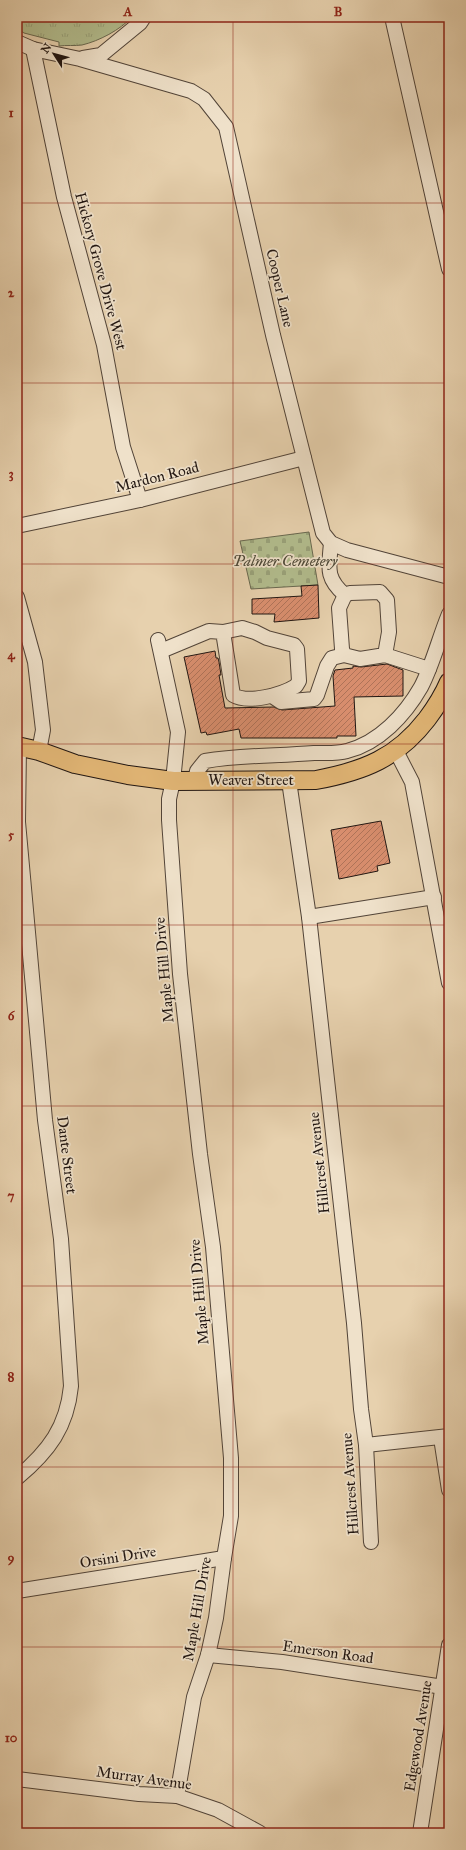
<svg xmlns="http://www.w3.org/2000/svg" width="466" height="1850" viewBox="0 0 466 1850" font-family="'IM FELL Great Primer',serif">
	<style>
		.grass { fill: url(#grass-tufts); stroke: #69684f }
		.cemetery { fill: url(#cemetery-stones); stroke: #69684f }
		.building { fill: url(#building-hatch); stroke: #201511 }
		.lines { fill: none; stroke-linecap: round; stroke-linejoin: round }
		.minor-casing { stroke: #524438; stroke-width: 16 }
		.major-casing { stroke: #201511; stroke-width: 20 }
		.minor { stroke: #efe1ca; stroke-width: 14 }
		.major { stroke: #e4b877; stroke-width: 18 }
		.grid { fill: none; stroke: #8f2418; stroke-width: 1; stroke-opacity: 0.55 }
		.labels { text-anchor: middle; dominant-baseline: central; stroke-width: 3.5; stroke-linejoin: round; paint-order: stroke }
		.street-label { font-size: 15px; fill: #201511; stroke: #efe1ca }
		.park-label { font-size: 15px; font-style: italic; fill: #4c4736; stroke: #efe1ca }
		.neatline { fill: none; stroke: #8f2418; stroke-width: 1.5 }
		.grid-label { font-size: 13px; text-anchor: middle; font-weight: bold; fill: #8f2418 }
	</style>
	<defs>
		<pattern id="grass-tufts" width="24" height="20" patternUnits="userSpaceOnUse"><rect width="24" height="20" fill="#b2bc8d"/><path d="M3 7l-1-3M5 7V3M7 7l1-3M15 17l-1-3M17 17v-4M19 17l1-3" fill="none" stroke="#99a179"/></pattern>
		<pattern id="cemetery-stones" width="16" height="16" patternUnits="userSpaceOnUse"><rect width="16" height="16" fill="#b2bc8d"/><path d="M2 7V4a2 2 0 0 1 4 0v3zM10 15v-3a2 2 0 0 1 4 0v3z" fill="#99a179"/></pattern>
		<pattern id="building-hatch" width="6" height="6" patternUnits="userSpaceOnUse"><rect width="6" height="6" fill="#da8f6f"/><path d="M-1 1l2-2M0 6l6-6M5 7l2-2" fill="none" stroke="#b0745a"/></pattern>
	</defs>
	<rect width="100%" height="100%" fill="#e7d1ae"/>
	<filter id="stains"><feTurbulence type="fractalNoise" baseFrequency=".005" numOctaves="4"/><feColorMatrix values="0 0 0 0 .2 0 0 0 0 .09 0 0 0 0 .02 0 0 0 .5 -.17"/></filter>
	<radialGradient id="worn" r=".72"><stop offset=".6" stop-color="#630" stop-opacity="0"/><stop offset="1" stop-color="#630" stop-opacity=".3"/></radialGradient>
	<!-- grass -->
	<path class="grass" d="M17,17H132C120,30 99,41 82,45C75,46 66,45 59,46V42L24,33L18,29Z"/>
	<!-- cemetery -->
	<path class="cemetery" d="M309,532L318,585L251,589L240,541Z"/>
	<!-- building -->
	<g class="building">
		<path d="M318,585L319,618L274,622L275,614H252V599L302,596L301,586Z"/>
		<path d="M215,651L216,658H218L219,662L221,675H219L225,708L274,707L282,710L335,706L333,676L335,670L353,668V666L361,667L387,664L403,670V696L354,697L356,736H337V738H241L239,729L207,735L206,732L201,733L184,657Z"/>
		<path d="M381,821L390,863L377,866L378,871L339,879L331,830Z"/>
	</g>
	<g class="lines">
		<!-- minor casing -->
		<g class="minor-casing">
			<g id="minor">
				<path d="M392,17L449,269"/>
				<path d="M17,42L33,49L80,59L191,91L204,99L226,127L273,335L323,533L331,543L347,550L449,577"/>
				<path d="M33,49L64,197L104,345L123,447L140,500"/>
				<path d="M83,58L101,55L140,23L144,17"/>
				<path d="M17,526L140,500L304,458"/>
				<path d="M331,543C329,567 325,578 345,595"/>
				<path d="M17,597L35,662L43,730L39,751"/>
				<path d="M158,640L178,732L173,781L169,799V820L180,974L200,1154L213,1247L231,1458V1516L224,1558L216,1618L208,1655L194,1697L177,1796"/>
				<path d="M161,651L209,631L223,632L242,628L255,632L267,638L294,645L297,649L299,681L296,686C281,695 248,704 233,695L223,632"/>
				<path d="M385,655L389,632L387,600L380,592L350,593L345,595L339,608L342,649L344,655L360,659L385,655L429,669"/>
				<path d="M272,696L281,702L314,699L317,695L327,666L332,658L344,655"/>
				<path d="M396,751L412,782L449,983"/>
				<path d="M195,781L197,771L205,761C241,755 277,756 314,753C324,753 337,754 347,751C379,743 405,715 421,687C433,664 439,638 449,614"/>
				<path d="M289,781L309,917L354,1323L361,1409L366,1445L371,1542"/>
				<path d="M309,917L434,897"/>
				<path d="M441,1438L449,1490"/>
				<path d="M366,1445L449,1436"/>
				<path d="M17,1478C49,1451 67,1427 71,1386L61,1239L45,1120L18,822L19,747"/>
				<path d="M17,1591L224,1558"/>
				<path d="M208,1655L282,1662L443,1687"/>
				<path d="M17,1779L139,1794L177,1796L218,1810L260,1833"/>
				<path d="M420,1833L449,1645"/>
			</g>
		</g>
		<!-- major casing -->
		<g class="major-casing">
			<path id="major" d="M17,746L39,751L75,764L128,775L173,781L316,780C364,771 397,758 427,719C436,707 443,696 449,682"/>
		</g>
		<!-- minor -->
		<use href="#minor" class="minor"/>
		<!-- major -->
		<use href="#major" class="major"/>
	</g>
	<!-- grid -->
	<path class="grid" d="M233,17V1833M17,203H449M17,383H449M17,564H449M17,744H449M17,925H449M17,1106H449M17,1286H449M17,1467H449M17,1647H449"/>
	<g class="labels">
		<!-- street labels -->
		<g class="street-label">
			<text transform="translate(101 271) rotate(75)">Hickory Grove Drive West</text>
			<text transform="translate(280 288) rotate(77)">Cooper Lane</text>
			<text transform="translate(157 477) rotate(-14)">Mardon Road</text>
			<text x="251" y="780">Weaver Street</text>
			<text transform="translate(164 970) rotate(-95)">Maple Hill Drive</text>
			<text transform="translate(67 1155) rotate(83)">Dante Street</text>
			<text transform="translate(319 1163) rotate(-96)">Hillcrest Avenue</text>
			<text transform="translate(199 1292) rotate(-95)">Maple Hill Drive</text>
			<text transform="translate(350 1484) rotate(-94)">Hillcrest Avenue</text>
			<text transform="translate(118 1557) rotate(-9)">Orsini Drive</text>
			<text transform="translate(197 1609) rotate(-80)">Maple Hill Drive</text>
			<text transform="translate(328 1652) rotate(8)">Emerson Road</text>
			<text transform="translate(418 1736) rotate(-81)">Edgewood Avenue</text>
			<text transform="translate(144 1778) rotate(8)">Murray Avenue</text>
		</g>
		<!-- park labels -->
		<g class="park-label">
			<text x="285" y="561">Palmer Cemetery</text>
		</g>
	</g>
	<!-- margin -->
	<rect width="466" height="1850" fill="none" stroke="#e7d1ae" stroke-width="44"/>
	<!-- north arrow -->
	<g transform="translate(54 54) rotate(306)" stroke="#efe1ca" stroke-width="3" paint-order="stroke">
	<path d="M0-3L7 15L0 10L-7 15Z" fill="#201511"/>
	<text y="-6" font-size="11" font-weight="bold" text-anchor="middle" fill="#201511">N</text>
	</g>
	<rect x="22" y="22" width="422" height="1806" class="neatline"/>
	<g class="grid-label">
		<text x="128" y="16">A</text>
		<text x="338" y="16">B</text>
		<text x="11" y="117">1</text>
		<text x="11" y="297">2</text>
		<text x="11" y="478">3</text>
		<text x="11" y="659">4</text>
		<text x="11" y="839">5</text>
		<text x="11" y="1020">6</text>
		<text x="11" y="1200">7</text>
		<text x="11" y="1381">8</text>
		<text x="11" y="1562">9</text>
		<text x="11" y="1742">10</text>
	</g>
	<rect width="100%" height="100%" filter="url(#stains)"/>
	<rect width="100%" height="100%" fill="url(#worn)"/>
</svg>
